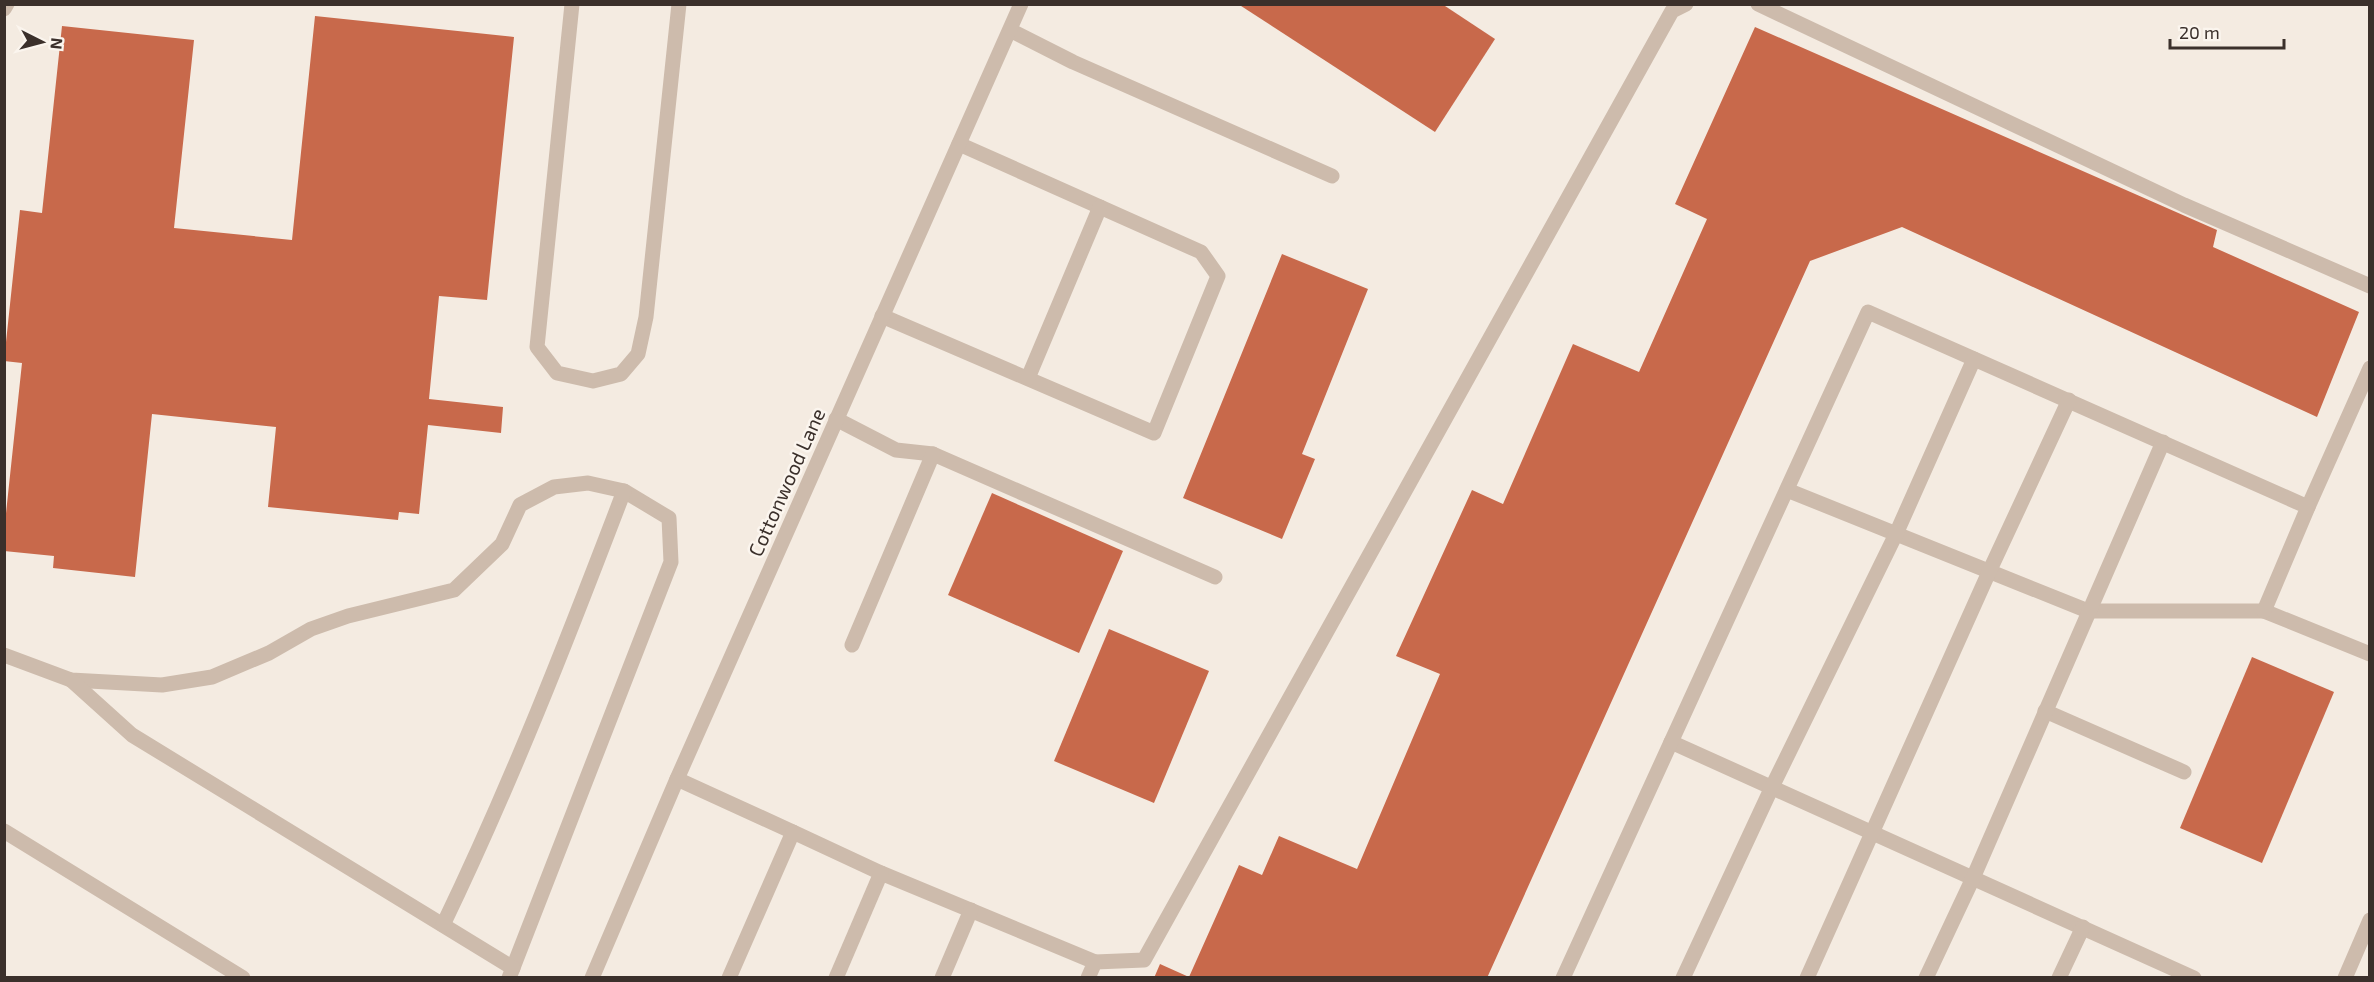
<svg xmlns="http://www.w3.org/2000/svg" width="2374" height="982" viewBox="0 0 2374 982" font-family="'Exo 2',sans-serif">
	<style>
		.building { fill: #c8694b }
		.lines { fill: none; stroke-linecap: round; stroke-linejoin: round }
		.minor { stroke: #cdbbac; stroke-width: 15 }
		.labels { text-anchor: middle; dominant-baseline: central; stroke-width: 5; stroke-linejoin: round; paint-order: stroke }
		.street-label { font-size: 20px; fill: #3b302b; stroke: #fbf5ee }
	</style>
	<rect width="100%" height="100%" fill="#f4ebe1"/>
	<!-- building -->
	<g class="building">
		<path d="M1238,4H1442L1495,39L1435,132Z"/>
		<path d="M315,16L514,37L487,300L439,296L429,399L503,407L501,433L428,425L419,514L399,512L398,520L268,507L276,427L152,414L135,577L53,568L54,556L4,551V532L22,363L4,361L20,210L42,213L62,26L194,40L174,228L292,240Z"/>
		<path d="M1755,27L2217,230L2213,247L2359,312L2317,417L1902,227L1810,261L1487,978H1154L1160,964L1189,977L1239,865L1262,875L1279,836L1357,869L1440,674L1396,656L1472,490L1503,504L1573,344L1639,372L1707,219L1675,204Z"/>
		<path d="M1282,254L1368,289L1302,454L1315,459L1282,539L1183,498Z"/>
		<path d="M992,493L1123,551L1079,653L948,595Z"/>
		<path d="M1109,629L1209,671L1154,803L1054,761Z"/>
		<path d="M2252,657L2334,692L2262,863L2180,828Z"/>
	</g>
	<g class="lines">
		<!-- minor -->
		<g class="minor">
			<path d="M572,4L537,347L557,373L593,381L621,374L638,354L646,317L679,4"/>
			<path d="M1758,4L2184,205L2370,286"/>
			<path d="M4,9L7,4"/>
			<path d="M1010,30L1073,62L1332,176"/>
			<path d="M882,316L1154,433L1218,276L1201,252L959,144"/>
			<path d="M1028,378L1100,207"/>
			<path d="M836,419L896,450L933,454L1215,577"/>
			<path d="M1787,490L2088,611H2264L2370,654"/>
			<path d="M2308,507L2370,368"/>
			<path d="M852,645L933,454"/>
			<path d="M4,655L71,680L162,685L212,677L269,653L311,629L348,616L454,590L502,544L520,505L554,487L588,483L624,491L669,518L671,562L509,978"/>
			<path d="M71,680L132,735L513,968"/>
			<path d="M2045,711L2184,772"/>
			<path d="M1671,742L2194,978"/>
			<path d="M677,779L793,832"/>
			<path d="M4,831L243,978"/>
			<path d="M443,925C511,784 568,638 624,491"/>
			<path d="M1095,962L1144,960L1672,11L1686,4"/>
			<path d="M592,978L677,779L1021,4"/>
			<path d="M729,978L793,832L881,873L1095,962L1088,978"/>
			<path d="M836,978L881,873"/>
			<path d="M942,978L971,910"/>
			<path d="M1563,978L1868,312L2308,507L2264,611"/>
			<path d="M1683,978L1772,787L1896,534L1974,359"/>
			<path d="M1807,978L1989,572L2069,400"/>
			<path d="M1926,978L1973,878L2163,442"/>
			<path d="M2059,978L2083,927"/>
			<path d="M2345,978L2370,920"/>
		</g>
	</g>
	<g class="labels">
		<!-- street labels -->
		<g class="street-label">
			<text transform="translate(786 482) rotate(-66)">Cottonwood Lane</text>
		</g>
	</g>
	<!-- border -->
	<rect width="2374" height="982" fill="none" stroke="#3b302b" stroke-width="12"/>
	<!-- north arrow -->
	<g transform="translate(42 42) rotate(96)" stroke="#fbf5ee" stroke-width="4.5" paint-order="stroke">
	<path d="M0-4.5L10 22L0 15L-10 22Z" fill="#3b302b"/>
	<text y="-9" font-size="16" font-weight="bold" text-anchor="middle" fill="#3b302b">N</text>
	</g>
	<!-- scale -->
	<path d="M2170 39v9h114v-9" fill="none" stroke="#3b302b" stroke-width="3"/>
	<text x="2179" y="39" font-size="18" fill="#3b302b" stroke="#fbf5ee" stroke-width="4.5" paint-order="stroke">20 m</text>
</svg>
